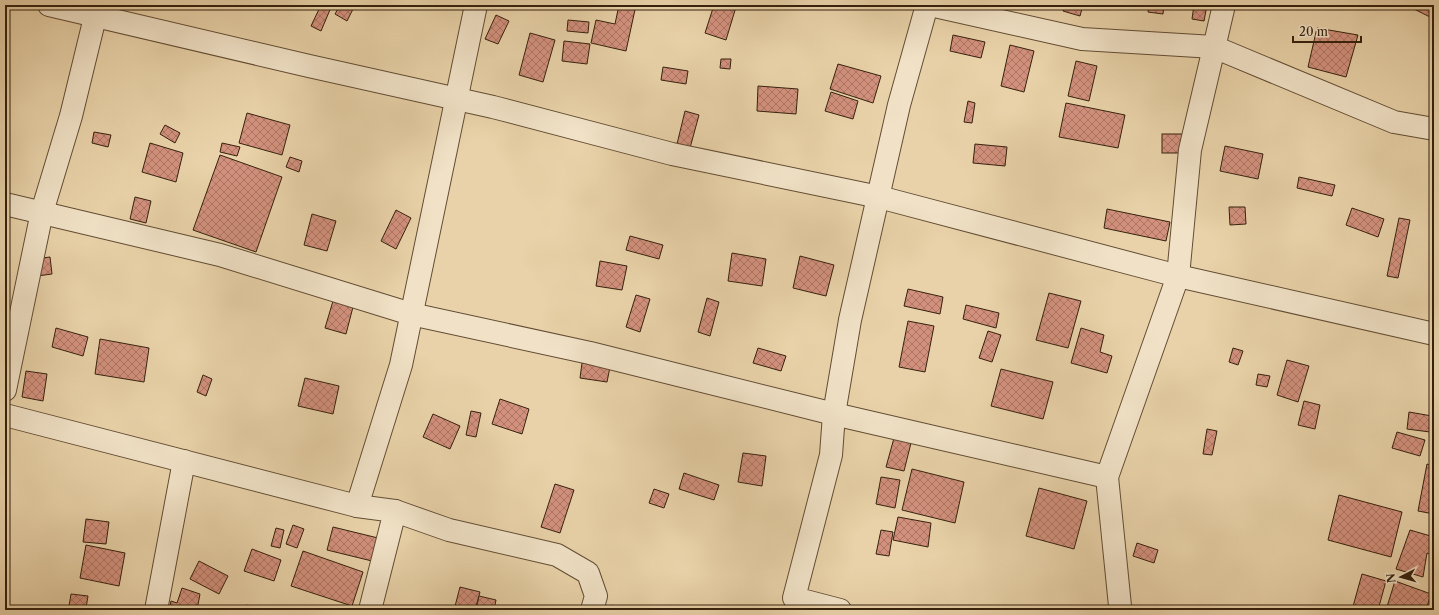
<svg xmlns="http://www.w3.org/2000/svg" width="1439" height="615" viewBox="0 0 1439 615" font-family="'Libre Caslon Text',serif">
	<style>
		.building { fill: url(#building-cross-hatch); stroke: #35210d }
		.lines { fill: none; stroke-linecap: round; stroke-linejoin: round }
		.street-casing { stroke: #624d34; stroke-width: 24 }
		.street { stroke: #f1e2c7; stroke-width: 22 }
	</style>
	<defs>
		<pattern id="building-cross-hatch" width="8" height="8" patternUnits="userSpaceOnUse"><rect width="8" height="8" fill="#d3917d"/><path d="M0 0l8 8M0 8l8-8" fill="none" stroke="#ac7665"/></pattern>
	</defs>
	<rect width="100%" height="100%" fill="#e9d2a9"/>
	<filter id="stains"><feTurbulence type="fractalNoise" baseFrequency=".005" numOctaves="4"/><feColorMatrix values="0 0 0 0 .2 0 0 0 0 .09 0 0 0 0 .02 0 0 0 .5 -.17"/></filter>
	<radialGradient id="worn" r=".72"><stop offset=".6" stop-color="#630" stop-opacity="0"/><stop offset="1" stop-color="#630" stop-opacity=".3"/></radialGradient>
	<!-- building -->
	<g class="building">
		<path d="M321,5H332L321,31L311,26Z"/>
		<path d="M340,5H355L347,21L335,14Z"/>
		<path d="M619,5H636L626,51L591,43L596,20L615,24Z"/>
		<path d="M714,5L736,7L726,40L705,33Z"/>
		<path d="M1065,5H1083L1080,16L1063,11Z"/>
		<path d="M1149,5H1164L1163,14L1148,12Z"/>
		<path d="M1194,5H1207L1204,21L1192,19Z"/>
		<path d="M1413,5H1434V19L1412,8Z"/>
		<path d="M496,15L509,21L498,44L485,39Z"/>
		<path d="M568,20L589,22L588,33L567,31Z"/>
		<path d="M1317,28L1358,35L1346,77L1308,67Z"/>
		<path d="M530,33L555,40L543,82L519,75Z"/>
		<path d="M953,35L985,42L981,58L950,51Z"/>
		<path d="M564,41L590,44L587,64L562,61Z"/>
		<path d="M1010,45L1034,51L1024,92L1001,86Z"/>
		<path d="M721,59H731L730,69L720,68Z"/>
		<path d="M1076,61L1097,66L1089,101L1068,96Z"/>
		<path d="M838,64L881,76L873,103L830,89Z"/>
		<path d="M663,67L688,71L686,84L661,80Z"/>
		<path d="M758,86L798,89L796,114L757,111Z"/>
		<path d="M831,92L858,101L853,119L825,111Z"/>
		<path d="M968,101L975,103L972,123L964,122Z"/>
		<path d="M1066,103L1125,115L1118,148L1059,137Z"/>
		<path d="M685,111L699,115L690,148L677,144Z"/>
		<path d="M247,113L290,125L282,155L239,143Z"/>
		<path d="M165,125L180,133L175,143L160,134Z"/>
		<path d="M94,132L111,135L108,147L92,143Z"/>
		<rect x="1162" y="134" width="24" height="19"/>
		<path d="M150,143L183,153L176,182L142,172Z"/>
		<path d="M222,143L240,147L237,156L220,152Z"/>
		<path d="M975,144L1007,147L1005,166L973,163Z"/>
		<path d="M1225,146L1263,154L1258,179L1220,171Z"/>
		<path d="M220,155L282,177L256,252L193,230Z"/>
		<path d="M290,157L302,161L299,172L286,167Z"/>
		<path d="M1299,177L1335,185L1332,196L1297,188Z"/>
		<path d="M135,197L151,201L146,223L130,219Z"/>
		<path d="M1229,207H1245L1246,224L1230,225Z"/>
		<path d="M1352,208L1384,219L1378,237L1346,225Z"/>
		<path d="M1107,209L1170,222L1166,241L1104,228Z"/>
		<path d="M396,210L411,218L396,249L381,241Z"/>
		<path d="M312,214L336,221L327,251L304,245Z"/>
		<path d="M1399,218L1410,220L1398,278L1387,276Z"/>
		<path d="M630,236L663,245L659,259L626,250Z"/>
		<path d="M732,253L766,259L762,286L728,281Z"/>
		<path d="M800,256L834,265L826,296L793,288Z"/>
		<path d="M50,257L52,274L37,276L35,259Z"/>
		<path d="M600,261L627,266L622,290L596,286Z"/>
		<path d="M908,289L943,297L940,314L904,306Z"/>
		<path d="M1049,293L1081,301L1068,348L1036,340Z"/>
		<path d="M636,295L650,299L640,332L626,327Z"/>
		<path d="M707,298L719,302L710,336L698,332Z"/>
		<path d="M333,301L353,307L346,334L325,328Z"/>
		<path d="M966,305L999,313L996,328L963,319Z"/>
		<path d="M908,321L934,326L925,372L899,367Z"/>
		<path d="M56,328L88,337L83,356L52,347Z"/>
		<path d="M1081,328L1104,335L1100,352L1112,356L1107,373L1071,363Z"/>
		<path d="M988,331L1001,335L992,362L979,358Z"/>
		<path d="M100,339L149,348L144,382L95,374Z"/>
		<path d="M758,348L786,356L781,371L753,363Z"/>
		<path d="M1233,348L1243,351L1238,365L1229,362Z"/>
		<path d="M1287,360L1309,366L1298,402L1277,395Z"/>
		<path d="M582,363L610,367L607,382L580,378Z"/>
		<path d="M1001,369L1053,382L1043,419L991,406Z"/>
		<path d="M26,371L47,374L43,401L22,397Z"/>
		<path d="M1258,374L1270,376L1267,387L1256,385Z"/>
		<path d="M203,375L212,379L206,396L197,392Z"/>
		<path d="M305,378L339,386L333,414L298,406Z"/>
		<path d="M500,399L529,409L522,434L492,424Z"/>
		<path d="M1304,401L1320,405L1315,429L1298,425Z"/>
		<path d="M471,411L481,413L476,437L466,435Z"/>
		<path d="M1409,412L1432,416L1430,432L1407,429Z"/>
		<path d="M433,414L460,426L450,449L423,437Z"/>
		<path d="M1207,429L1217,431L1212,455L1203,454Z"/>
		<path d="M1397,432L1425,440L1420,456L1392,448Z"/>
		<path d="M894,438L911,443L904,471L886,467Z"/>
		<path d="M743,453L766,456L762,486L738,482Z"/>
		<path d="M1427,464L1434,466V514L1418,511Z"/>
		<path d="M912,469L964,482L955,523L902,510Z"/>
		<path d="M684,473L719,485L714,500L679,489Z"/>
		<path d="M881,477L900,480L895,508L876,504Z"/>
		<path d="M555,484L574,490L560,533L541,527Z"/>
		<path d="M1039,488L1087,501L1074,549L1026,536Z"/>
		<path d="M654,489L669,494L664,508L649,503Z"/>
		<path d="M1339,495L1402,512L1391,557L1328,540Z"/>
		<path d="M898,517L931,523L928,547L893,540Z"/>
		<path d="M86,519L109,522L106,544L83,542Z"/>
		<path d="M293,525L304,529L297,548L286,544Z"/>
		<path d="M333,527L378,538L372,561L327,550Z"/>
		<path d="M276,528L284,530L280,548L271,546Z"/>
		<path d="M881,530L893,532L889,556L876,554Z"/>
		<path d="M1410,530L1434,537V556L1427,553L1423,577L1396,569Z"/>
		<path d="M1137,543L1158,550L1154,563L1133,556Z"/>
		<path d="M86,545L125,553L119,586L80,578Z"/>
		<path d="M252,549L281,560L274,581L244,571Z"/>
		<path d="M303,551L363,572L352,606L291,586Z"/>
		<path d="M199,561L228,576L219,594L190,579Z"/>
		<path d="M1362,574L1386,581L1378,610H1352Z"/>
		<path d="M1395,581L1431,594L1426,610H1386Z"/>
		<path d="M460,587L480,592L475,610H454Z"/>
		<path d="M182,588L200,594L197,610H169L171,601L177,603Z"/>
		<path d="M71,594L88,596L86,608L69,606Z"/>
		<path d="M479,596L496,600L494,610H476Z"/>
		<path d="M246,605L263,610H244Z"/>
		<path d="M611,605L621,610H609Z"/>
	</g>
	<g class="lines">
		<!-- street casing -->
		<g class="street-casing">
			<g id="street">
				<path d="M49,5L309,66L493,107L672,154L879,197L1178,276L1434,334"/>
				<path d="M930,5L1082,39L1214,47L1394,122L1434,129"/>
				<path d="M5,204L220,255L411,314L590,353L834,414L1107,477"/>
				<path d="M5,390L42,212L71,116L98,5"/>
				<path d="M5,415L357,506L395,511L449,530L557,555L588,573L596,596L592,610"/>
				<path d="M357,506L401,365L476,5"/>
				<path d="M156,610L184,461"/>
				<path d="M370,610L395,511"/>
				<path d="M840,610L794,598L831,455L834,414L850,320L899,105L927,5"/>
				<path d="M1119,610L1120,606L1107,477L1178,276L1190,150L1224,5"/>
			</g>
		</g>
		<!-- street -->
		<use href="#street" class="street"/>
	</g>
	<!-- margin -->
	<rect width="1439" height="615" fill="none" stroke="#e9d2a9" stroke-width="20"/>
	<rect x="6" y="6" width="1427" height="603" fill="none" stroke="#35210d" stroke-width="2"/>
	<rect x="10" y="10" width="1419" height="595" fill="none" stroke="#35210d"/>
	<!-- north arrow -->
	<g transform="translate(1401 577) rotate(264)" stroke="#f1e2c7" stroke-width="3" paint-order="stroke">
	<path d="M0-3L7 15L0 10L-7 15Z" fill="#35210d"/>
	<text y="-6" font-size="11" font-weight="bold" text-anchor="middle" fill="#35210d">N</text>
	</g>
	<!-- scale -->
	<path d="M1293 36v6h68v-6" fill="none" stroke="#35210d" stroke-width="2"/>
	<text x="1299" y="36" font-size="12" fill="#35210d" stroke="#f1e2c7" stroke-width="3" paint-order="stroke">20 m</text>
	<rect width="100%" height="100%" filter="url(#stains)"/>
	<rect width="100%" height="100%" fill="url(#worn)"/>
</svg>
